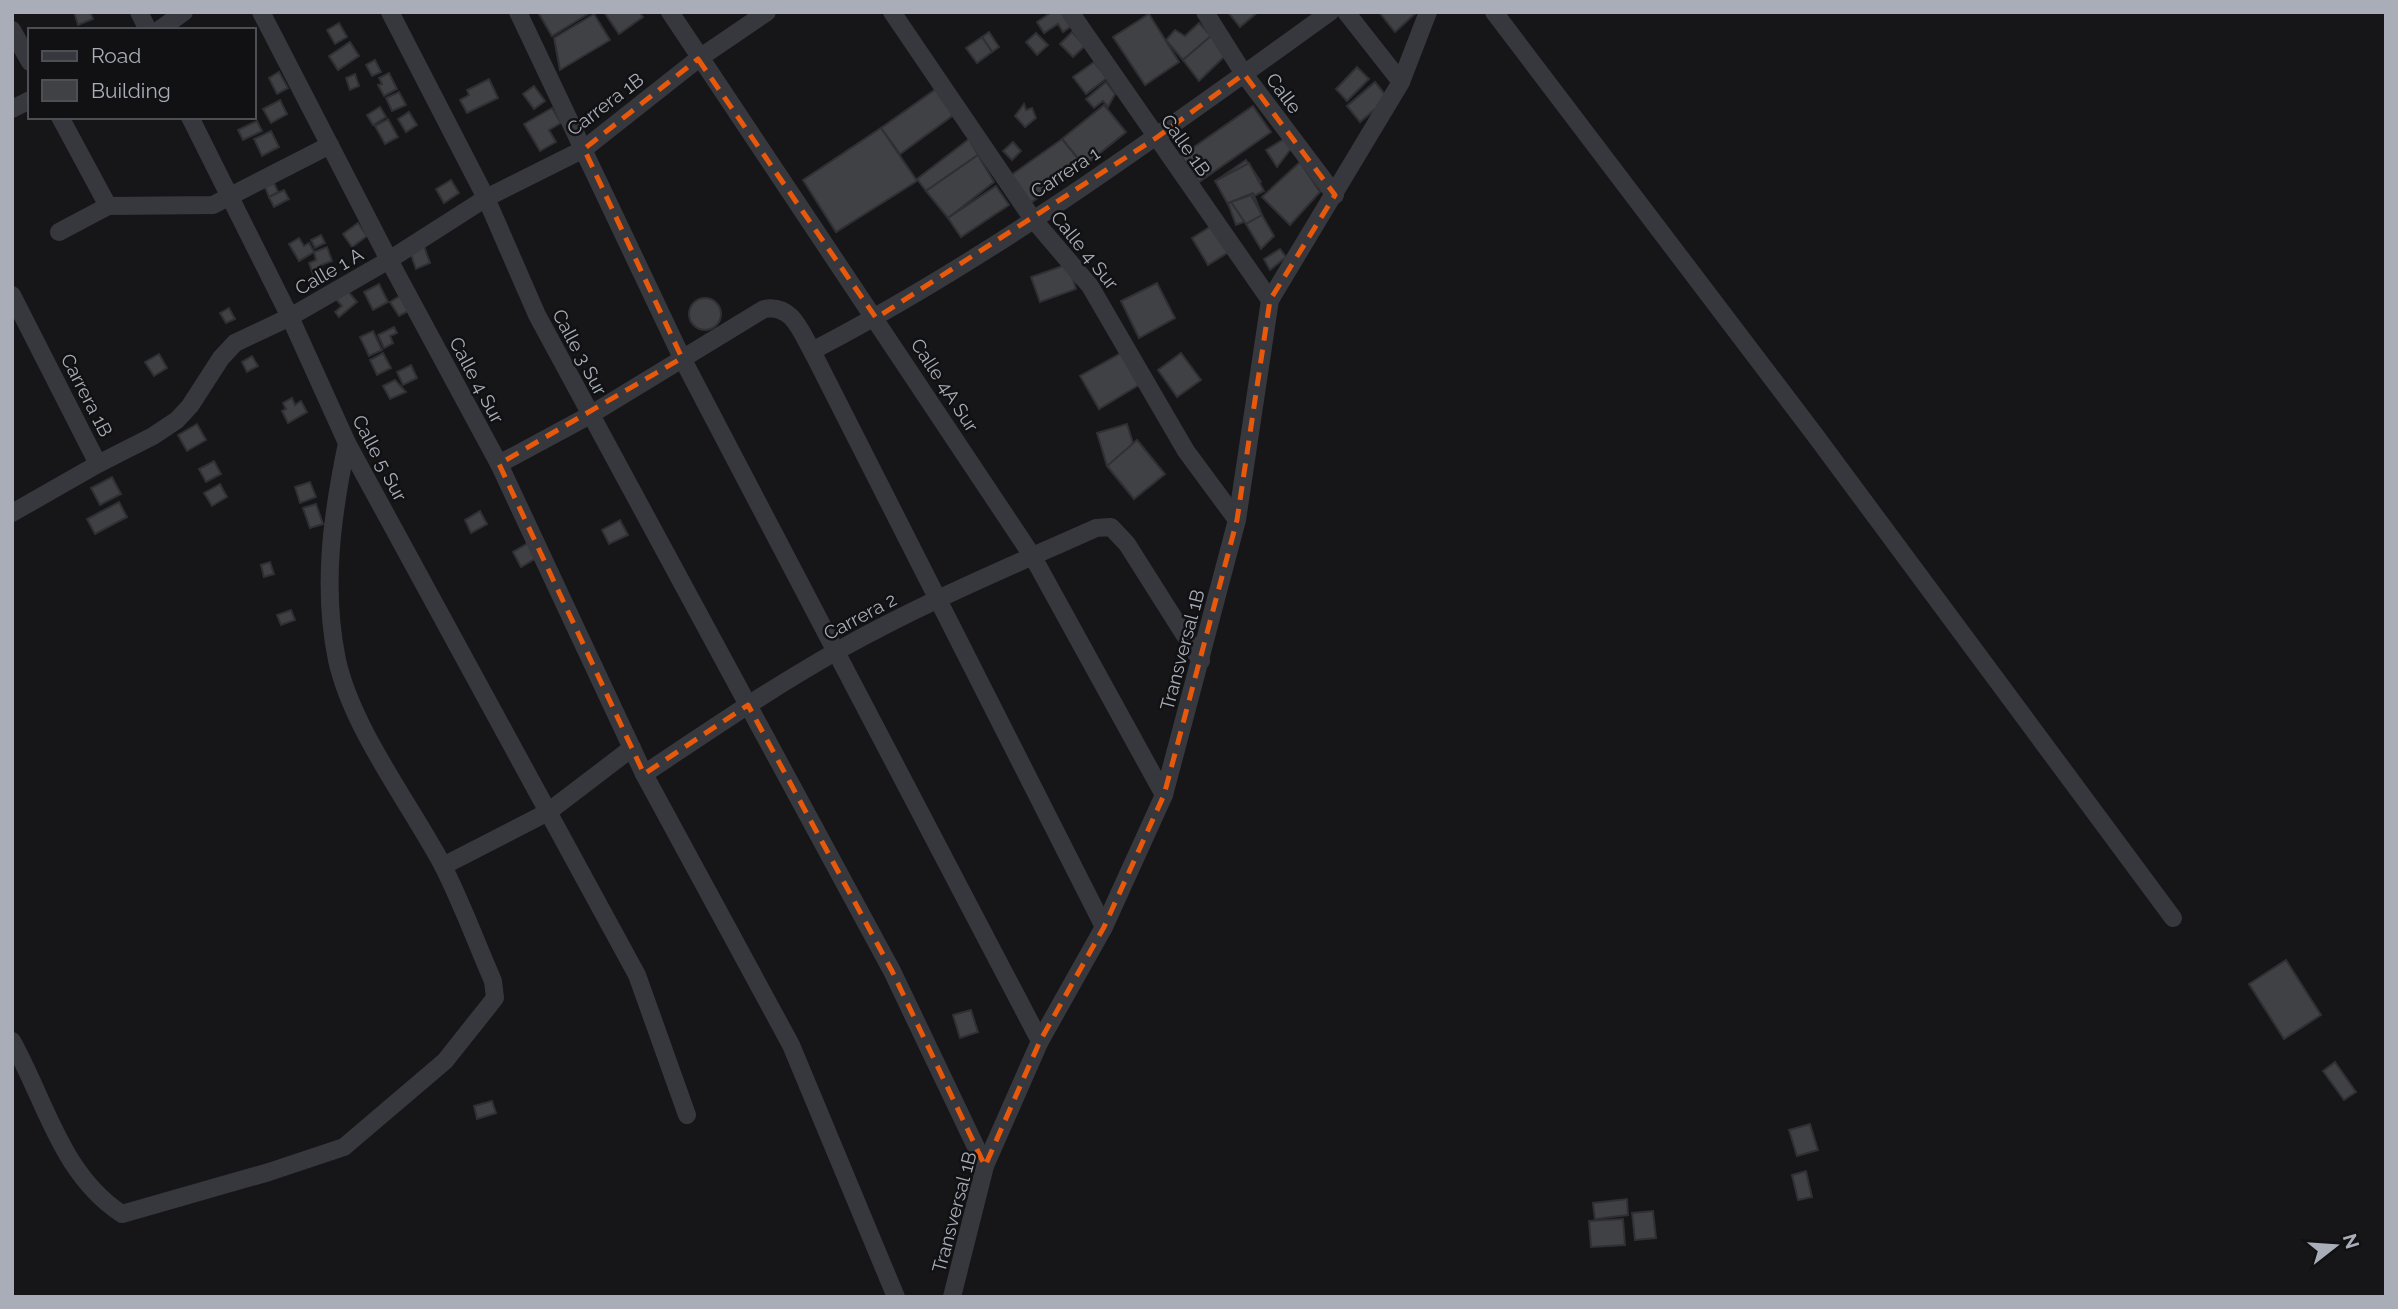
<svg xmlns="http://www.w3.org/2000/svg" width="2398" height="1309" viewBox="0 0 2398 1309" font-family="Raleway,sans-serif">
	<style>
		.building { fill: #404145; stroke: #303034; stroke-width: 2 }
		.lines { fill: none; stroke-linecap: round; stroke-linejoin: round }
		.street { stroke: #37383d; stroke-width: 18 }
		.marked { fill: none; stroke: #e8590c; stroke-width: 5; stroke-dasharray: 14 9; stroke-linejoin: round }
		.labels { text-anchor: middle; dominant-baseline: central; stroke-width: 5; stroke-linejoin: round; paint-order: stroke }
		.street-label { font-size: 19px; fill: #a8adb8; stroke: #111113 }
	</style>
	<rect width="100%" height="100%" fill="#161618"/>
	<!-- building -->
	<g class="building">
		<path d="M74,12H90L93,19L78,25Z"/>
		<path d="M538,12H591L552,36Z"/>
		<path d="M604,12H639L643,17L619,34Z"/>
		<path d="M1052,12H1065L1073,25L1063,32L1058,24L1044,33L1037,22Z"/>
		<path d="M1228,12H1258L1240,27Z"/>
		<path d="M1379,12H1417L1395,32Z"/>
		<path d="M594,14L610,40L560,70L554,38Z"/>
		<path d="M1149,14L1179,62L1145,85L1113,37Z"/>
		<path d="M339,23L347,37L335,44L327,30Z"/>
		<path d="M1199,23L1211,36L1183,60L1166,40L1175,30L1185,36Z"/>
		<path d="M989,32L999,47L992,52L982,37Z"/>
		<path d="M1072,32L1085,46L1073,57L1060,44Z"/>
		<path d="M1036,33L1048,45L1037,55L1026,42Z"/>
		<path d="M1211,36L1228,53L1199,81L1183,60Z"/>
		<path d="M982,37L992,52L977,63L966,48Z"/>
		<path d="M350,42L359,56L338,70L329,56Z"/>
		<path d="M375,60L381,72L372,76L366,65Z"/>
		<path d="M1094,62L1107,78L1086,94L1073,77Z"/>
		<path d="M1357,67L1369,79L1347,101L1336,89Z"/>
		<path d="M279,72L288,88L277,94L269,78Z"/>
		<path d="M389,73L397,89L384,96L378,85L382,84L379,78Z"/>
		<path d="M355,74L359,86L350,90L346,78Z"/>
		<path d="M489,79L498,98L467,113L460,100L469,95L467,90Z"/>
		<path d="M1106,82L1115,94L1108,107L1103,101L1094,108L1086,99Z"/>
		<path d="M1375,82L1388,98L1360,122L1347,106Z"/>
		<path d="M534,86L545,101L534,109L523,94Z"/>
		<path d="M936,89L955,114L900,154L881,128Z"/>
		<path d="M399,92L406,105L392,111L386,98Z"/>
		<path d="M280,100L287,114L271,123L263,109Z"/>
		<path d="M1024,104L1026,110L1032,108L1036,118L1025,127L1015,116Z"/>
		<path d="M1104,105L1126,132L1084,166L1062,139Z"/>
		<path d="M1253,106L1271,132L1199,182L1181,156Z"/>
		<path d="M380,107L386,117L373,125L367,115Z"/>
		<path d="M552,108L561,123L549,130L556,142L540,151L524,124Z"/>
		<path d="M409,112L417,125L406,132L398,119Z"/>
		<path d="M388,119L398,137L385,144L375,126Z"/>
		<path d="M257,121L262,131L243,140L238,130Z"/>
		<path d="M881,128L917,181L836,232L803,180Z"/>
		<path d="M271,131L279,147L262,156L254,139Z"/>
		<path d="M1287,137L1293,146L1277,167L1266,150Z"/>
		<path d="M969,139L978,155L926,191L917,179Z"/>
		<path d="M1062,139L1084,166L1026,206L1007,178Z"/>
		<path d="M1013,142L1021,151L1012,160L1003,151Z"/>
		<path d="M978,155L994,182L948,218L926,191Z"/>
		<path d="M1246,160L1261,182L1231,202L1217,180Z"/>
		<path d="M1300,162L1320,192L1290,225L1262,197Z"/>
		<path d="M1249,163L1264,191L1230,208L1215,181Z"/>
		<path d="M451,180L459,193L444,203L436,189Z"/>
		<path d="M274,183L278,192L269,197L265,187Z"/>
		<path d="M996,186L1009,205L961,237L948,218Z"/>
		<path d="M284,190L289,199L274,207L269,197Z"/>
		<path d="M1253,193L1262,215L1236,225L1228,203Z"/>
		<path d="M1251,195L1262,215L1246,224L1231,202Z"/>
		<path d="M1262,215L1274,236L1261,249L1246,224Z"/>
		<path d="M358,223L367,236L352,247L343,234Z"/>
		<path d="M1213,225L1232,250L1208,265L1192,238Z"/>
		<path d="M321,235L325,243L315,248L311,240Z"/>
		<path d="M299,238L304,246L309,243L314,252L299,261L289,244Z"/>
		<path d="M424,246L430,263L416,269L410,252Z"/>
		<path d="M327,247L332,261L321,265L323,270L313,274L309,263L316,260L314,252Z"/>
		<path d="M1280,249L1286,257L1270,270L1264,259Z"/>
		<path d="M1068,264L1076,289L1040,302L1031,277Z"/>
		<path d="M1157,283L1175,318L1139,338L1121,301Z"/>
		<path d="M379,284L388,302L373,310L364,292Z"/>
		<path d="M346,289L357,302L339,317L335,312L342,306L335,298Z"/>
		<path d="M403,294L412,309L399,316L390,302Z"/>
		<circle cx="705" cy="314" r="16"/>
		<path d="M229,308L235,319L226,323L220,313Z"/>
		<path d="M394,327L397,333L390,336L393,343L384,348L378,335Z"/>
		<path d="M373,331L382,350L369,356L360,337Z"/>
		<path d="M383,353L391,368L377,375L370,360Z"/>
		<path d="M1121,353L1139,385L1099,409L1080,376Z"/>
		<path d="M1181,353L1201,380L1177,397L1158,370Z"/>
		<path d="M159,354L167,368L154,376L145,362Z"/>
		<path d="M252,356L258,366L247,372L242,362Z"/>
		<path d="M411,365L417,378L403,385L397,372Z"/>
		<path d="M395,380L406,392L390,399L383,386Z"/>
		<path d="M292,398L295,405L301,401L307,412L288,423L282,411L286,409L283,403Z"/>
		<path d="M197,424L206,440L187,451L178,435Z"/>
		<path d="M1127,424L1137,456L1107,466L1097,433Z"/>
		<path d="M1137,440L1165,474L1134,499L1107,466Z"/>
		<path d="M214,461L221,474L206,482L199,469Z"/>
		<path d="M112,477L121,494L100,505L91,488Z"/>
		<path d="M310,482L316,497L300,503L295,487Z"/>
		<path d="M220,484L227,497L212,506L204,493Z"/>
		<path d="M119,502L127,517L95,534L87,519Z"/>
		<path d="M316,504L323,524L310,528L303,508Z"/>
		<path d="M480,511L487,524L471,533L465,520Z"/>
		<path d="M620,520L628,535L609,544L602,530Z"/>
		<path d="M530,542L538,557L521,567L513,552Z"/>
		<path d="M270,562L274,574L264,577L261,565Z"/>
		<path d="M291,610L295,620L281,625L277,615Z"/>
		<path d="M2286,960L2321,1015L2284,1039L2249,984Z"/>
		<path d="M971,1010L978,1032L960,1038L953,1015Z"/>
		<path d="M2335,1062L2356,1092L2344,1100L2323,1071Z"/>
		<path d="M492,1101L496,1113L477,1119L474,1106Z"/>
		<path d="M1810,1124L1818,1150L1797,1156L1789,1130Z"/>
		<path d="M1806,1171L1812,1197L1798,1200L1792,1175Z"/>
		<path d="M1627,1199L1628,1215L1595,1219L1593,1203Z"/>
		<path d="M1653,1211L1656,1238L1635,1240L1632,1213Z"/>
		<path d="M1623,1219L1625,1245L1591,1247L1589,1221Z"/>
	</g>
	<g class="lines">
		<!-- street -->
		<g class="street">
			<path d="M139,12L148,30"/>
			<path d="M261,12L389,260L499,464L644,774L791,1045L896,1297"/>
			<path d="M390,12L486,198L537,315L892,971L985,1166"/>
			<path d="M518,12L682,358L1040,1041"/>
			<path d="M670,12L1033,557L1164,795"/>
			<path d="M892,12L1032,218L1090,286L1186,451L1237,520"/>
			<path d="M1070,12L1270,300"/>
			<path d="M1205,12L1244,74L1335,195"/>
			<path d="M1346,12L1401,82"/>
			<path d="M1494,12L1815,435L2173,918"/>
			<path d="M12,30L30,62"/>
			<path d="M159,30L184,12"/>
			<path d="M12,109L30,100"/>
			<path d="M60,117L108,206L213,205L330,145"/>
			<path d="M190,117L290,317L347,443L637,975L687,1115"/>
			<path d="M59,232L108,206"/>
			<path d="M12,295L98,464L12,513"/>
			<path d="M812,351C995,256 1163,132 1330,12"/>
			<path d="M98,464L153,436L177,420L190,406L221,358L235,343L290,317L389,260L486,198L584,149L698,59L767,12"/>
			<path d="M499,464L590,415L764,309C792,304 800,330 812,351L1104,927"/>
			<path d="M644,774C707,732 770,689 837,651C920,604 1009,567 1096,528L1111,527L1127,544L1201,661"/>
			<path d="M443,866L548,812L632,748"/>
			<path d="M12,1041C46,1102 61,1174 122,1214L269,1172L344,1147L445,1061L495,998L493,981C476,942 461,901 442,864C408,801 352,728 337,660C322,587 332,515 347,443"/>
			<path d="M952,1297L985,1166L1040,1041L1104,927L1164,795L1237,520L1270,300L1401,82L1428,12"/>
		</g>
	</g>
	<!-- marked area -->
	<path class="marked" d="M698,59L876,318L1156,138L1244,74L1335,195L1270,300L1237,520L1164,795L1104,927L1040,1041L985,1166L892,971L748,705L644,774L499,464L682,358L584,149Z"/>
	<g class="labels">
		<!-- street labels -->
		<g class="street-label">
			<text transform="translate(1284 93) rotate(53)">Calle</text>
			<text transform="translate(605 104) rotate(-37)">Carrera 1B</text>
			<text transform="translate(1186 145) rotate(55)">Calle 1B</text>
			<text transform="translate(1065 172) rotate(-33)">Carrera 1</text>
			<text transform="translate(1085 250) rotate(51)">Calle 4 Sur</text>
			<text transform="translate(329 271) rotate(-30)">Calle 1 A</text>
			<text transform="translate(580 352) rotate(62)">Calle 3 Sur</text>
			<text transform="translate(477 380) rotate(62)">Calle 4 Sur</text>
			<text transform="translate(945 385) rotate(57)">Calle 4A Sur</text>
			<text transform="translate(87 395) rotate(63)">Carrera 1B</text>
			<text transform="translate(380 458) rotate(62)">Calle 5 Sur</text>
			<text transform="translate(860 616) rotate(-28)">Carrera 2</text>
			<text transform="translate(1182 650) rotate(-75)">Transversal 1B</text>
			<text transform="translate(954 1212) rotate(-75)">Transversal 1B</text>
		</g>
	</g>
	<!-- border -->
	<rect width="2398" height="1309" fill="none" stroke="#a8adb8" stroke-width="28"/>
	<!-- legend -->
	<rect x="28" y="28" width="228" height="91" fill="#111113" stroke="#4d4f55" stroke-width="2"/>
	<rect x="42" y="51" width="35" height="10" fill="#37383d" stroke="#4d4f55" stroke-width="2"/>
	<text x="91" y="63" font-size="21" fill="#a8adb8">Road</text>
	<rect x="42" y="80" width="35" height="21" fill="#404145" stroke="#4d4f55" stroke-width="2"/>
	<text x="91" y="98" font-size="21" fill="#a8adb8">Building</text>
	<!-- north arrow -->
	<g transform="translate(2335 1246) rotate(73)" stroke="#111113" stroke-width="5" paint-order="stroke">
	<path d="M0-5L12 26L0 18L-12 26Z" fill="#a8adb8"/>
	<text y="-10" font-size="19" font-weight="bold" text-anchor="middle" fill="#a8adb8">N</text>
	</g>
</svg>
